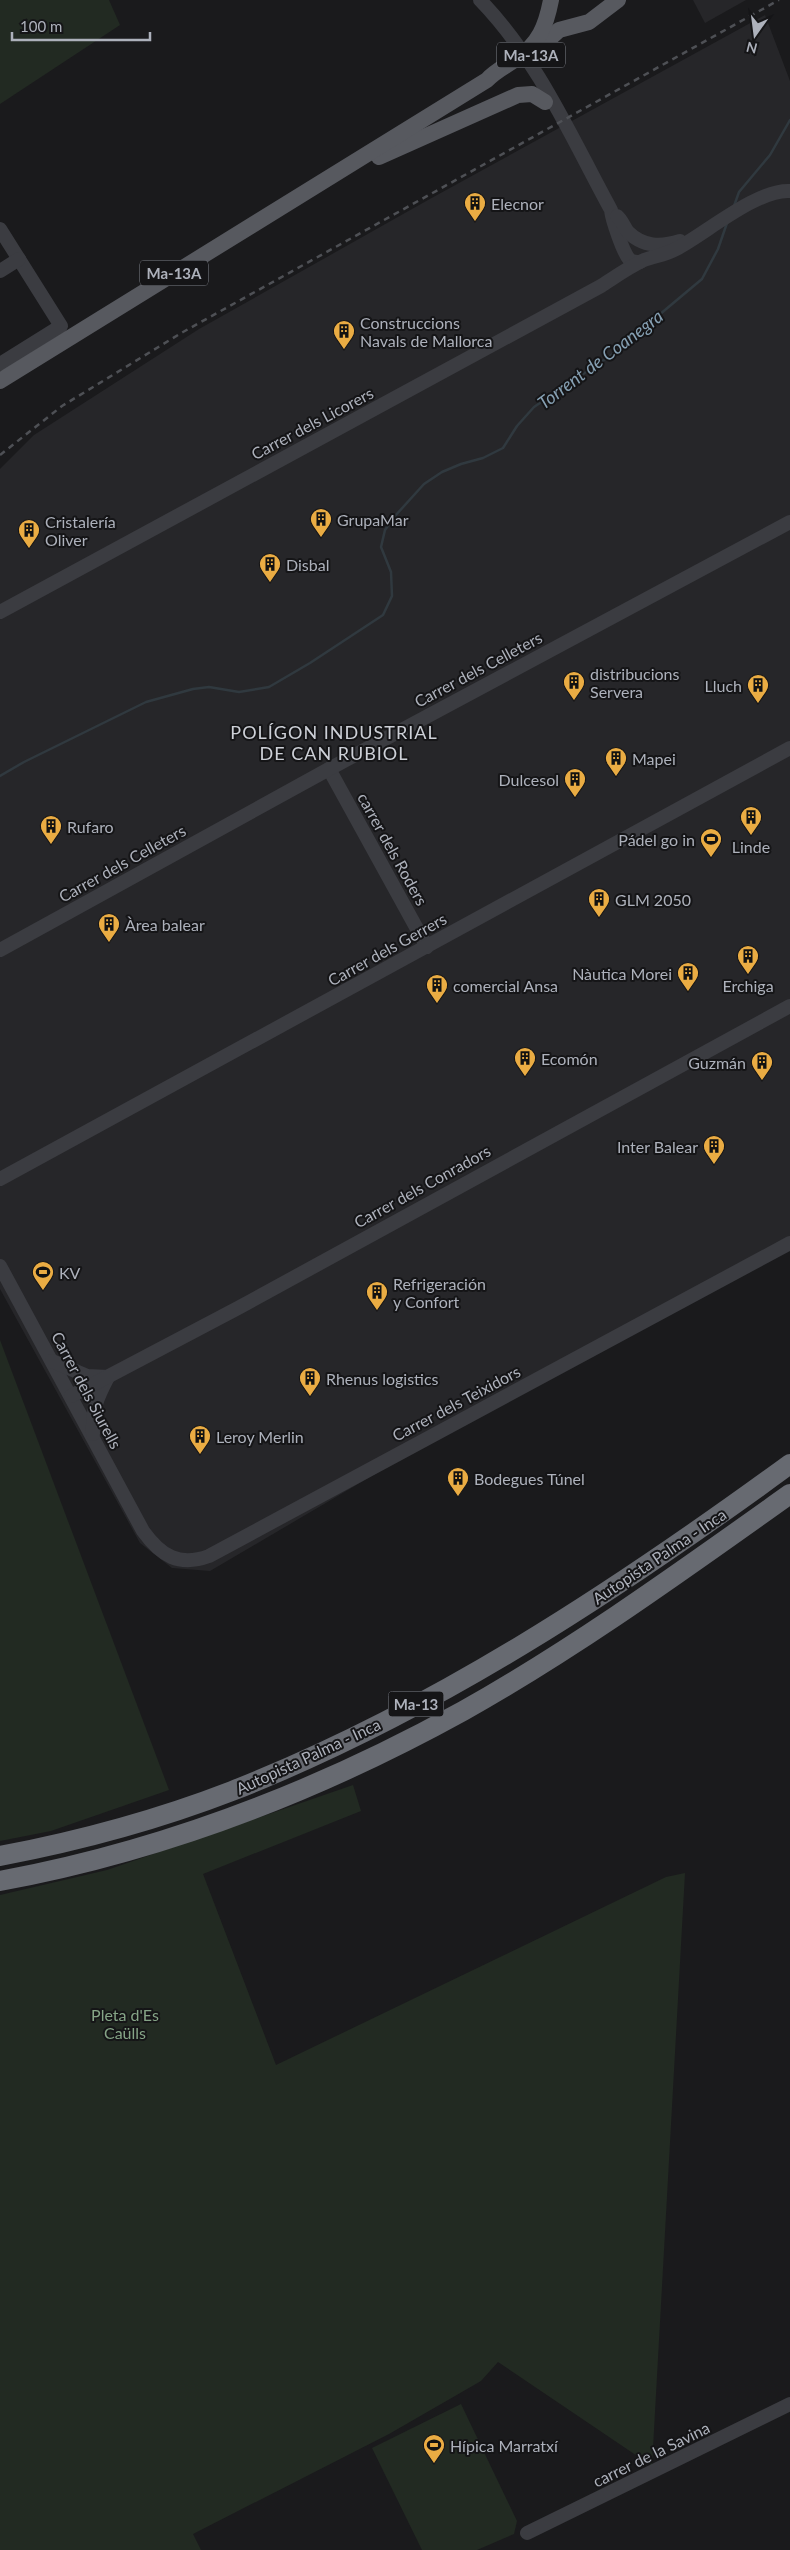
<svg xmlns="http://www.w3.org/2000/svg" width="790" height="2550" viewBox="0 0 790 2550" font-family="Lato,sans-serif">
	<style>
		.built { fill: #262629 }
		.green { fill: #222a22 }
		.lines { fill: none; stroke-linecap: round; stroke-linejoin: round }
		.stream { stroke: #30393f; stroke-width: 2.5 }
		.minor { stroke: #3b3c41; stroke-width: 14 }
		.major { stroke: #57595f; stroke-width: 16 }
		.highway { stroke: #676a71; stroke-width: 20 }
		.rail { stroke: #4e5055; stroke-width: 2.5; stroke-dasharray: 6 5; stroke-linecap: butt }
		.labels { text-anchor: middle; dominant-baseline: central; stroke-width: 4; stroke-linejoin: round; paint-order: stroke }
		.shield { fill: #151517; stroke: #7f828a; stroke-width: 1 }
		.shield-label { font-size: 15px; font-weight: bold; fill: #adb1bb }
		.poi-label { font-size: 16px; fill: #adb1bb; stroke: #151517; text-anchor: start }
		.street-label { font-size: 16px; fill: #adb1bb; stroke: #151517 }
		.park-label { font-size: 16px; fill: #85a486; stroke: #151517 }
		.water-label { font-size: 18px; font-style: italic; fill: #86a0b3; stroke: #151517 }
		.neighbourhood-label { font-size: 18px; letter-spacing: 1px; fill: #cdd0d7; stroke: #151517 }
	</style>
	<rect width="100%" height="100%" fill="#1a1a1c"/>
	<!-- built -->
	<g class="built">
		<path d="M693,0H746L705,23Z"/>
		<path d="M765,15L790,81V1247L537,1379L210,1571L172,1568L140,1543L0,1289V469L34,435L199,329L428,200Z"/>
	</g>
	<!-- green -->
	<g class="green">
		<path d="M0,0H109L120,25L0,104Z"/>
		<path d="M0,1340L169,1790L51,1831L0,1841Z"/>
		<path d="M353,1785L361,1811L203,1874L276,2065L666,1877L685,1873L652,2466L498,2362L481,2381L389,2434L193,2534L201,2550H0V1895L107,1870Z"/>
		<path d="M461,2404L517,2521L514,2534L477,2550H422L372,2448Z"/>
	</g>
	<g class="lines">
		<!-- stream -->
		<g class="stream">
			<path d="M734,206L739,192L770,155L790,120"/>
			<path d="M0,776L24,762L146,702L193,689L209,687L239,692L269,687L310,663L383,615L392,596L391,572L381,547L385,530L395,516L424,484L442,472L461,464L483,458L503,448L517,426L534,407L610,356L702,279L718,249L727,223"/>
		</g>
		<!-- minor -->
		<g class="minor">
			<path d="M480,0C539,61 571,137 611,210C612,220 623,252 629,259C632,262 636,262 640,262"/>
			<path d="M617,216C622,220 624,227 628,232C643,247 661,247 680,241"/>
			<path d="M0,229L61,326L0,364"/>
			<path d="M0,271L19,259"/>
			<path d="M0,612L601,286C615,277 629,267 644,260C654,256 665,255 676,249C705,234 757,189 790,191"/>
			<path d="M329,769L427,947"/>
			<path d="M0,950L329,769L790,522"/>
			<path d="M0,1179L790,748"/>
			<path d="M0,1266L143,1531C161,1556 179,1567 209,1556L790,1243"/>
			<path d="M52,1361L87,1376L108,1377C97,1398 92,1409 93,1434"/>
			<path d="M71,1396L238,1308L790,1006"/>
			<path d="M527,2533L790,2404"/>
		</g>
		<!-- major -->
		<g class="major">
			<path d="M538,49L559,30L589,22L618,0"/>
			<path d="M379,157L518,95L532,94L545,102"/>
			<path d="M0,381L487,80C495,71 506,66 516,59C539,44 546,26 551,0"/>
		</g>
		<!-- highway -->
		<g class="highway">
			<path d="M0,1856C79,1841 157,1820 232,1791C433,1712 616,1591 790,1464"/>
			<path d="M0,1881C163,1851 318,1791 463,1711C577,1647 683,1570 790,1494"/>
		</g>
		<!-- rail -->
		<path class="rail" d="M0,455L62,406L183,332L779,0"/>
	</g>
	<!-- icons -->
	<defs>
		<g id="building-pin" transform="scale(1.125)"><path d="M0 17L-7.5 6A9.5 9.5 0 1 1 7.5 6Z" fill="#eaac43" stroke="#151517"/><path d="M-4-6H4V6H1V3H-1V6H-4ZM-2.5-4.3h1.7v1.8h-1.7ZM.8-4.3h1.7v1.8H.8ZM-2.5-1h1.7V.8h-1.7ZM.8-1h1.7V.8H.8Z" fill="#111"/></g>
		<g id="stadium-pin" transform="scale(1.125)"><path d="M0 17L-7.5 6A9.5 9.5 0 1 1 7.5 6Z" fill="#eaac43" stroke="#151517"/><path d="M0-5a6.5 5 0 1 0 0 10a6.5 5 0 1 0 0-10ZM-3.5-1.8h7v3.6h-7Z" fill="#111"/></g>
	</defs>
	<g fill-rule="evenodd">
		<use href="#building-pin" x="475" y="203"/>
		<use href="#building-pin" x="344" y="331"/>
		<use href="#building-pin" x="321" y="519"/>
		<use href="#building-pin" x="29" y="530"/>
		<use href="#building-pin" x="270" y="564"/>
		<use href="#building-pin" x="574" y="682"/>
		<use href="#building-pin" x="758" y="685"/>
		<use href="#building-pin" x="616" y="758"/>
		<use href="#building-pin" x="575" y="779"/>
		<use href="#building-pin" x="751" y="817"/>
		<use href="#building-pin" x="51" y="826"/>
		<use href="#stadium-pin" x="711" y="839"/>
		<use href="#building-pin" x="599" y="899"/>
		<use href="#building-pin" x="109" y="924"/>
		<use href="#building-pin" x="748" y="956"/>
		<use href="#building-pin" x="688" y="973"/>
		<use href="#building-pin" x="437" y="985"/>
		<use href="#building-pin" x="525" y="1058"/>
		<use href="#building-pin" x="762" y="1062"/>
		<use href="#building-pin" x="714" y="1146"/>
		<use href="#stadium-pin" x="43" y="1272"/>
		<use href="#building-pin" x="377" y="1292"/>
		<use href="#building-pin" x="310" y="1378"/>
		<use href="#building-pin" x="200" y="1436"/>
		<use href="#building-pin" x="458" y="1478"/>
		<use href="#stadium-pin" x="434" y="2445"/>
	</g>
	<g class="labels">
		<!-- shield labels -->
		<g class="shield">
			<rect x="497" y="42.5" width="68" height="25" rx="4"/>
			<rect x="140" y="260.5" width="68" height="25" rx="4"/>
			<rect x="388.5" y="1691.5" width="55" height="25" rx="4"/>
		</g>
		<g class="shield-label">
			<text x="531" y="55">Ma-13A</text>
			<text x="174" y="273">Ma-13A</text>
			<text x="416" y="1704">Ma-13</text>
		</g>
		<!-- poi labels -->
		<g class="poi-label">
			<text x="491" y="203">Elecnor</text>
			<text x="360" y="322">Construccions<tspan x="360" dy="18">Navals de Mallorca</tspan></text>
			<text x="337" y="519">GrupaMar</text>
			<text x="45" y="521">Cristalería<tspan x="45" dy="18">Oliver</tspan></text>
			<text x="286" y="564">Disbal</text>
			<text x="590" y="673">distribucions<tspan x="590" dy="18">Servera</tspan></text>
			<text x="742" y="685" text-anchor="end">Lluch</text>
			<text x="632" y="758">Mapei</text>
			<text x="559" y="779" text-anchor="end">Dulcesol</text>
			<text x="67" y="826">Rufaro</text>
			<text x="695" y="839" text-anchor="end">Pádel go in</text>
			<text x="751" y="846" text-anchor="middle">Linde</text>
			<text x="615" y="899">GLM 2050</text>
			<text x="125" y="924">Àrea balear</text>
			<text x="672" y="973" text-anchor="end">Nàutica Morei</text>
			<text x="453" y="985">comercial Ansa</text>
			<text x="748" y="985" text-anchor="middle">Erchiga</text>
			<text x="541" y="1058">Ecomón</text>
			<text x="746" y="1062" text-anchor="end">Guzmán</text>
			<text x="698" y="1146" text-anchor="end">Inter Balear</text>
			<text x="59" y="1272">KV</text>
			<text x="393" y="1283">Refrigeración<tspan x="393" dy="18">y Confort</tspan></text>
			<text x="326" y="1378">Rhenus logistics</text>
			<text x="216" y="1436">Leroy Merlin</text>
			<text x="474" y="1478">Bodegues Túnel</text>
			<text x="450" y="2445">Hípica Marratxí</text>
		</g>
		<!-- street labels -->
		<g class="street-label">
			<text transform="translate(312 423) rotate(-28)">Carrer dels Licorers</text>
			<text transform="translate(478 669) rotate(-28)">Carrer dels Celleters</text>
			<text transform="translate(393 849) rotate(61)">carrer dels Roders</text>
			<text transform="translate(122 863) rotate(-29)">Carrer dels Celleters</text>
			<text transform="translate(387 949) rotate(-29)">Carrer dels Gerrers</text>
			<text transform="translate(422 1186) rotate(-29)">Carrer dels Conradors</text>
			<text transform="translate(87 1390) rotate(62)">Carrer dels Siurells</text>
			<text transform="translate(456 1403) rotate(-28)">Carrer dels Teixidors</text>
			<text transform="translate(659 1556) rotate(-34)">Autopista Palma - Inca</text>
			<text transform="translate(308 1756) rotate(-25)">Autopista Palma - Inca</text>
			<text transform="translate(651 2454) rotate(-26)">carrer de la Savina</text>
		</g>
		<!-- park labels -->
		<g class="park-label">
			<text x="125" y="2014">Pleta d'Es<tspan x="125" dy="18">Caülls</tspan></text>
		</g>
		<!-- water labels -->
		<g class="water-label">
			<text transform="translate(600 359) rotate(-37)">Torrent de Coanegra</text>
		</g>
		<!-- neighbourhood labels -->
		<g class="neighbourhood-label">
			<text x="334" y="732">POLÍGON INDUSTRIAL<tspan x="334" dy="21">DE CAN RUBIOL</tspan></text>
		</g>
	</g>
	<!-- north arrow -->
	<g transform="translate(755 35) rotate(194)" stroke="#151517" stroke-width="4" paint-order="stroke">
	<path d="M0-4L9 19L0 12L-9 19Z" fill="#adb1bb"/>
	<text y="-8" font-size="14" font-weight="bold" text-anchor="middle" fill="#adb1bb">N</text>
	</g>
	<!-- scale -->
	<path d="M12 32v8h138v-8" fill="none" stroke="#adb1bb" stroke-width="2.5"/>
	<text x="20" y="32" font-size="15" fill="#adb1bb" stroke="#151517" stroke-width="4" paint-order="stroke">100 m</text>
</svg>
